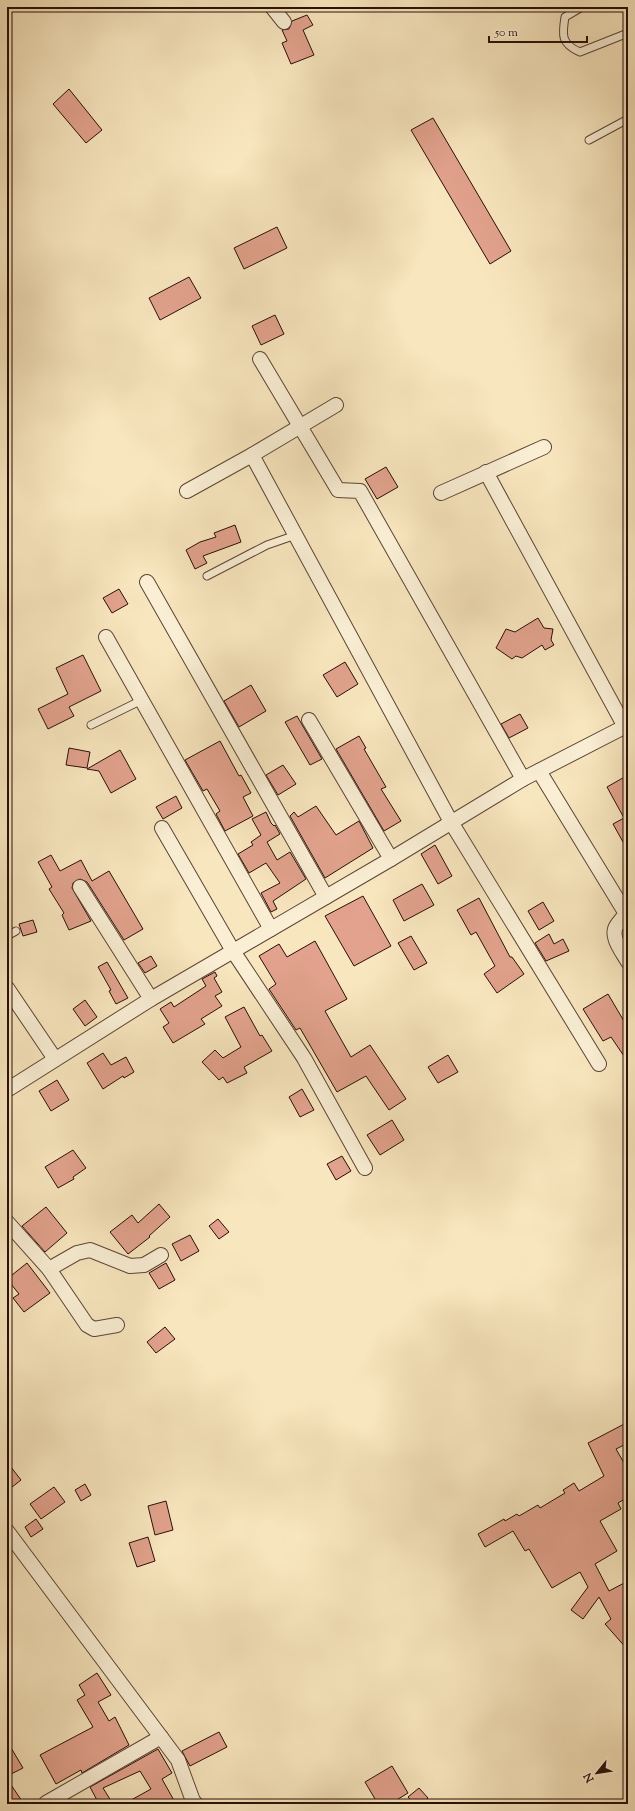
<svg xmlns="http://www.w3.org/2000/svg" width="635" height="1811" viewBox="0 0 635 1811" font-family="'Sorts Mill Goudy',serif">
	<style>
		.building { fill: #e2a28d; stroke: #270f06 }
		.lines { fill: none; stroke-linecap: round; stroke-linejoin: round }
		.lane-casing { stroke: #5b4534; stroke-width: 9 }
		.street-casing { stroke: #5b4534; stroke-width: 16 }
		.lane { stroke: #faefd5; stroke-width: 7 }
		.street { stroke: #faefd5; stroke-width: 14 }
	</style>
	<rect width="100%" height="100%" fill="#f8e6be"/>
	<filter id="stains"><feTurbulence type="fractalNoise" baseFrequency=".005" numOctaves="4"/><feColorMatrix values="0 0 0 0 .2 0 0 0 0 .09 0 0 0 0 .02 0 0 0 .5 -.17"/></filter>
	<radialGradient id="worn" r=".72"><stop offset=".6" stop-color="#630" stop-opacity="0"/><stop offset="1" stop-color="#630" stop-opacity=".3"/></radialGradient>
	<!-- building -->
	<g class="building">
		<path d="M307,15L313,25L303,30L314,55L291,64L282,43L287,41L282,30L289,29L292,21Z"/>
		<path d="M69,89L102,130L86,143L53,104Z"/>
		<path d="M433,118L511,251L490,264L411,130Z"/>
		<path d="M277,227L287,248L244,269L234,248Z"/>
		<path d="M189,277L201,298L160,320L149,298Z"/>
		<path d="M275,315L284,334L261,345L252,326Z"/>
		<path d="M386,467L398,487L377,499L365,479Z"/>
		<path d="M235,525L241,542L203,556L207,563L195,569L186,550L200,542L216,537L214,533Z"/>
		<path d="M119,589L128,604L112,613L103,598Z"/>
		<path d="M538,618L544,628L553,629L551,640L554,645L545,650L542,645L522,658L516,656L512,659L496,648L506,629L515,632Z"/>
		<path d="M83,655L101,691L69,707L74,716L48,729L38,709L68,694L56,668Z"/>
		<path d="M345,662L358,684L337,697L323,675Z"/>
		<path d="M251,685L266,711L239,727L224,701Z"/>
		<path d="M520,714L528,728L509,738L501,724Z"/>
		<path d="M297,716L322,759L310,765L285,722Z"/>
		<path d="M359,736L366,748L364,749L386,787L381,789L401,821L384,831L336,749Z"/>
		<path d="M220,741L239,776L241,775L251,793L243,797L253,816L225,831L216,814L220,811L207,789L203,791L185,760Z"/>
		<path d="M69,748L90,752L87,768L66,765Z"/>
		<path d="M120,750L136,779L111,793L99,771L87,769Z"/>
		<path d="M283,765L296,784L278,795L266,775Z"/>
		<path d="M628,775V851L613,824L624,818L607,787Z"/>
		<path d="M176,796L182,808L163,819L156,807Z"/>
		<path d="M316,806L336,835L359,821L373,848L325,878L290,816L294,812L298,817Z"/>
		<path d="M266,812L271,823L274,826L275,825L280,834L267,842L277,860L290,852L306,879L273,901L277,909L271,912L261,893L280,883L266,863L249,873L238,854L253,845L251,842L261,835L252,819Z"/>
		<path d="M435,845L452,876L438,884L421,854Z"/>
		<path d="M51,855L60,871L81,860L92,881L109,871L143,929L124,940L87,882L80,879L73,883L72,888L91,921L69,930L62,915L64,913L49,889L52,887L38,862Z"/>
		<path d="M422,884L434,905L404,921L393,900Z"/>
		<path d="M363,896L391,946L354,966L325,916Z"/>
		<path d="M479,898L510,957H512L524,974L497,993L484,974L495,966L476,932L471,935L457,910Z"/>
		<path d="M543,902L554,921L539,930L528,911Z"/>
		<path d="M33,920L37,932L23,936L19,924Z"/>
		<path d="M549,934L554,944L563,939L569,951L546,961L535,943Z"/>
		<path d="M411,936L427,963L414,970L398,943Z"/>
		<path d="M315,941L347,999L325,1011L351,1057L370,1045L406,1099L389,1110L366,1076L337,1092L300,1028L296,1030L269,989L276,984L259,956L279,944L287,957Z"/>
		<path d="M151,956L157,966L145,973L138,963Z"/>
		<path d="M107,962L128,998L116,1004L109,991L111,990L98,967Z"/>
		<path d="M215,972L217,976L214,978L222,992L215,996L222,1006L201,1019L205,1024L173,1043L163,1027L169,1023L160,1009L171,1002L174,1007L206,986L202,979Z"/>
		<path d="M608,994L628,1028V1062L611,1037L603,1041L583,1009Z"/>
		<path d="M85,1000L97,1017L85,1026L73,1009Z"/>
		<path d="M244,1007L260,1036L262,1035L272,1051L244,1067L247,1073L227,1083L223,1077L219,1080L202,1062L215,1050L223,1058L241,1047L225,1017Z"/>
		<path d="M103,1053L111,1065L126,1057L134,1072L124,1078L123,1076L103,1089L87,1063Z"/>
		<path d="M448,1055L458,1072L438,1083L428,1067Z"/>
		<path d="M57,1080L69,1100L51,1111L39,1091Z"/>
		<path d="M302,1089L314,1110L300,1117L289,1097Z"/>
		<path d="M392,1120L404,1140L380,1155L367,1135Z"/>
		<path d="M73,1150L86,1168L73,1177L74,1179L58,1188L45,1167Z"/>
		<path d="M342,1156L351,1171L336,1180L327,1164Z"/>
		<path d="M159,1204L170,1217L149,1236L150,1237L128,1254L110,1232L132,1215L138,1223Z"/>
		<path d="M46,1207L67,1233L45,1252L22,1226Z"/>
		<path d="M218,1219L229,1232L219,1239L209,1226Z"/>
		<path d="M190,1235L199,1251L181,1261L172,1244Z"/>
		<path d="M27,1263L50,1293L24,1312L13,1298L19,1294L7,1279Z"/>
		<path d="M166,1263L175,1280L159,1289L149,1273Z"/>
		<path d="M165,1327L175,1339L156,1353L147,1342Z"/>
		<path d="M628,1422V1443L616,1449L628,1470V1497L618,1503L621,1509L600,1521L617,1551L595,1564L609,1591L628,1581V1650L605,1624L611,1619L599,1597L583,1619L571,1610L588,1587L580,1572L552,1588L529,1549L525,1551L513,1531L485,1547L478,1534L504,1519L505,1521L517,1514L519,1516L538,1505L540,1508L565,1493L563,1490L574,1483L579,1491L604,1476L588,1443Z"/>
		<path d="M7,1462L21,1480L7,1491Z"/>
		<path d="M85,1484L91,1495L81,1501L75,1490Z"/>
		<path d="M54,1487L65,1502L41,1519L30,1504Z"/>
		<path d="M166,1501L173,1530L155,1535L148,1506Z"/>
		<path d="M36,1519L43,1529L31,1537L25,1527Z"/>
		<path d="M148,1537L155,1561L137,1567L129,1543Z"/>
		<path d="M97,1673L111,1695L98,1702L109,1721L115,1717L129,1745L82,1773L81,1770L56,1784L40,1755L93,1727L77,1700L85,1695L79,1685Z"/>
		<path d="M219,1732L227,1747L190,1766L182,1751Z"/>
		<path d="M7,1741L23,1768L7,1776Z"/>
		<path d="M158,1749L172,1773L162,1779L176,1804H124L151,1789L140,1771L103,1788L113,1804H99L90,1787Z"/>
		<path d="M392,1766L408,1793L390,1804H378L365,1782Z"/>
		<path d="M7,1779L24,1804H7Z"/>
		<path d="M419,1788L428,1798L422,1804H414L408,1797Z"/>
	</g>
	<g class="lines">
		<!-- lane casing -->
		<g class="lane-casing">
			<g id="lane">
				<path d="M582,7L565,17C562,35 561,44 580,52L628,33"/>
				<path d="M589,140L628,119"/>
				<path d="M207,576L267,545L296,535"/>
				<path d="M91,725L142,700"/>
				<path d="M7,936L16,931"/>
			</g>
		</g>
		<!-- street casing -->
		<g class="street-casing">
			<g id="street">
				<path d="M272,7L284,22"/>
				<path d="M260,359L338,490L360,491L523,779"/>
				<path d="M252,455L336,405"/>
				<path d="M486,472L625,727"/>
				<path d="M187,491L252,455L451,822L599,1064"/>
				<path d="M441,493L544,447"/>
				<path d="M147,582L326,897"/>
				<path d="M106,637L271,929"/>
				<path d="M309,720L391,859"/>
				<path d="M539,771L625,912C625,917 620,920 617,925C609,936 622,951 628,962"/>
				<path d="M162,828L233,951L304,1058L365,1168"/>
				<path d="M80,887L151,999"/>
				<path d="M7,988L55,1059"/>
				<path d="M7,1090L151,999L391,859L523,779L628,725"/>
				<path d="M7,1222L49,1269L87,1325L94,1329L117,1325"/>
				<path d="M49,1269L77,1253L90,1250L130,1266L144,1265L161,1255"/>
				<path d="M7,1531L178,1760L193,1801L196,1804"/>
				<path d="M46,1803L161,1737"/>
			</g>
		</g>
		<!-- lane -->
		<use href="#lane" class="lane"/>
		<!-- street -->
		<use href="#street" class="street"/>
	</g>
	<!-- margin -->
	<rect width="635" height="1811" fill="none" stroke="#f8e6be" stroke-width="24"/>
	<rect x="8" y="8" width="619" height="1795" fill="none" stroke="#270f06" stroke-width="2"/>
	<rect x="12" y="12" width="611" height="1787" fill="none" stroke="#270f06"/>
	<!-- north arrow -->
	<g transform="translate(597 1773) rotate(240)" stroke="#faefd5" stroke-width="3" paint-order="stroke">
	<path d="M0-3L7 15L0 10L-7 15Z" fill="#270f06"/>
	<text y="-6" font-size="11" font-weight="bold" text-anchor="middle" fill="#270f06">N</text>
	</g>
	<!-- scale -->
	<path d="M489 36v6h98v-6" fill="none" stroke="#270f06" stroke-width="2"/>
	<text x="495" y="36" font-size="12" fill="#270f06" stroke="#faefd5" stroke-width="3" paint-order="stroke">50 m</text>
	<rect width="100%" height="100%" filter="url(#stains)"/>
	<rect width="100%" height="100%" fill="url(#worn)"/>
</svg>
